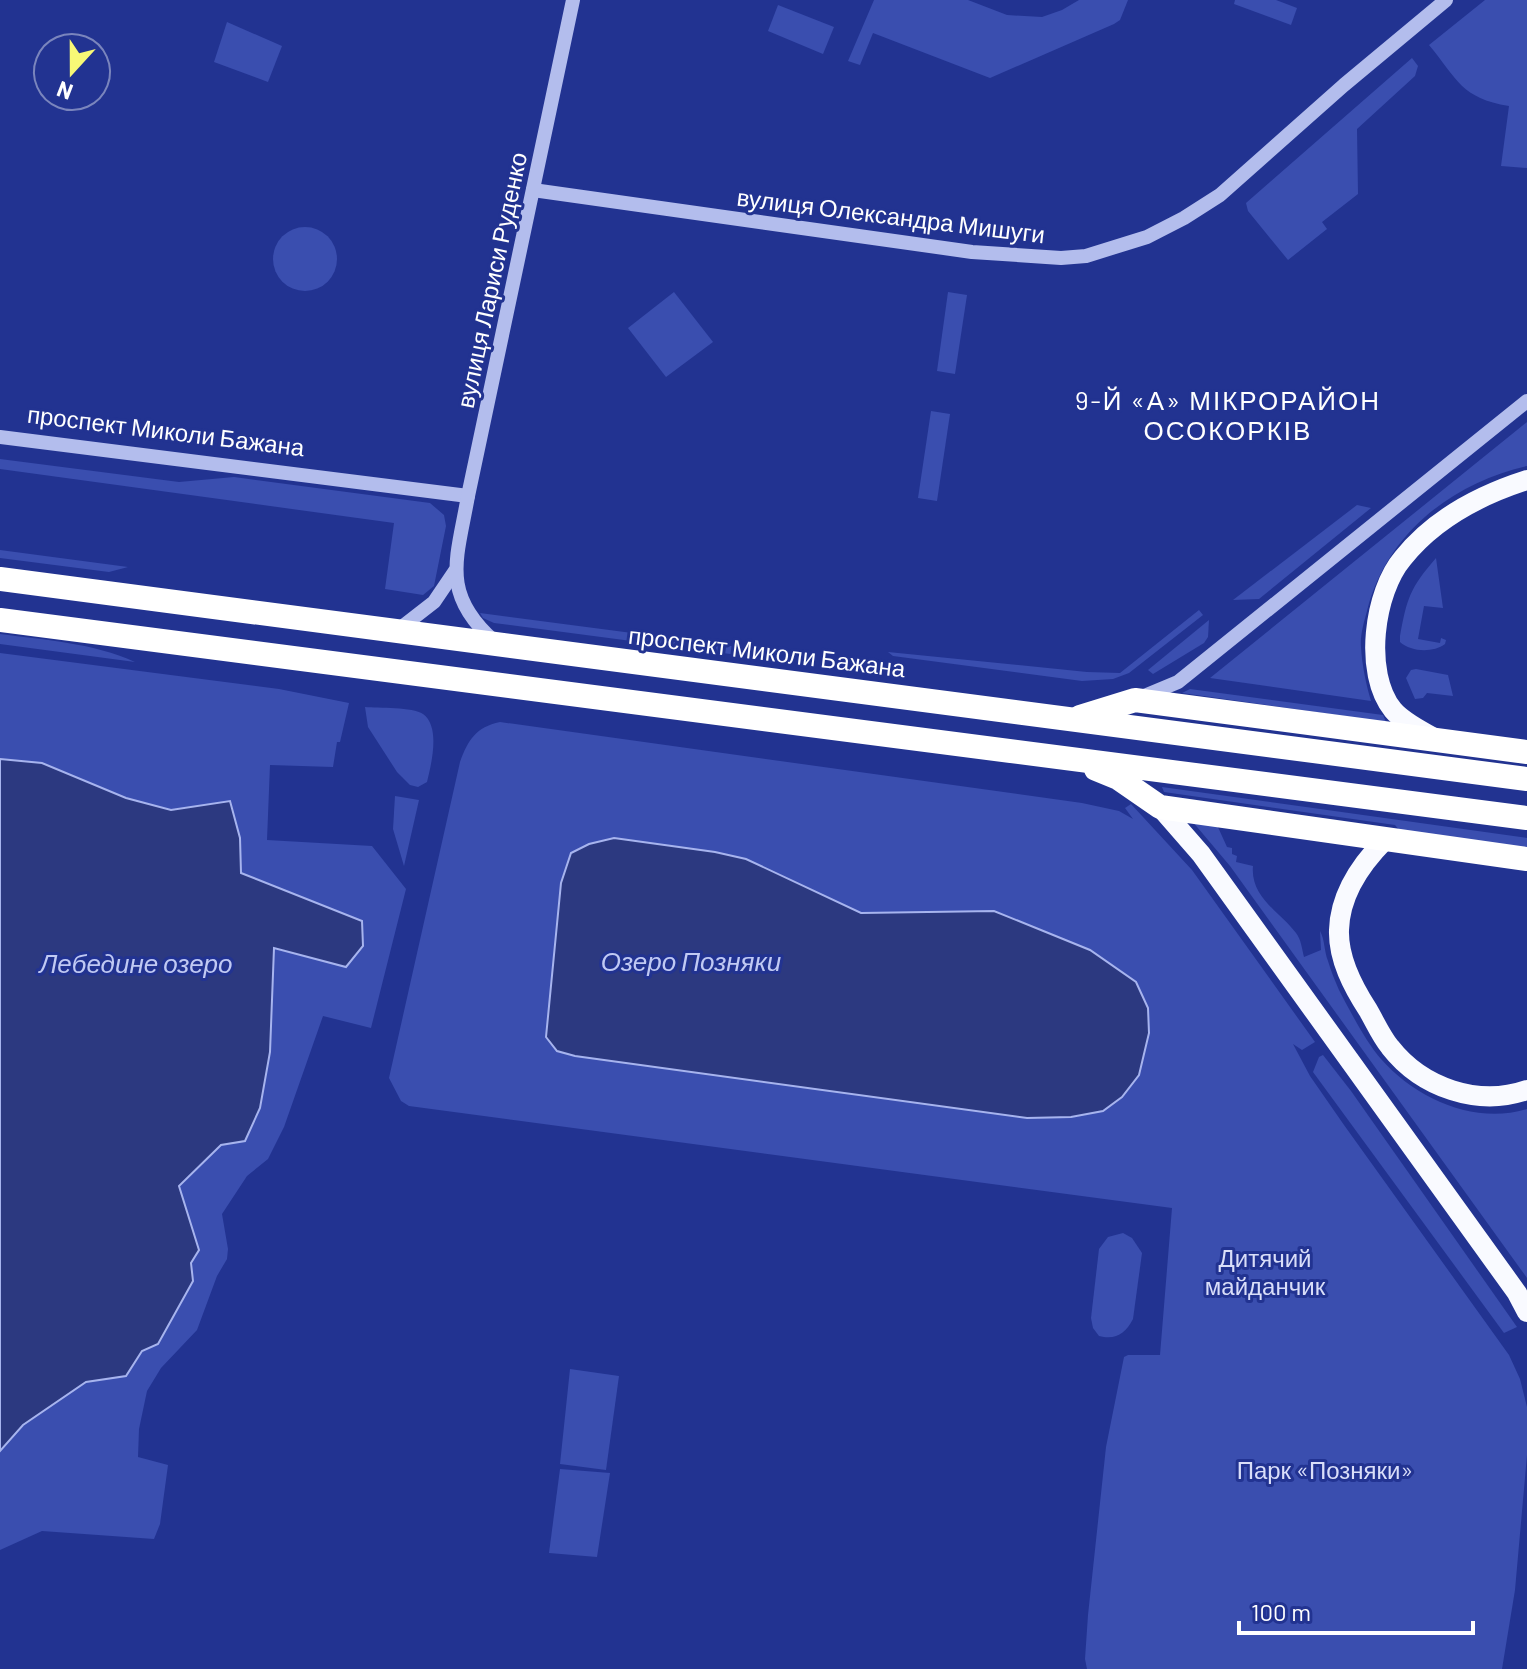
<svg xmlns="http://www.w3.org/2000/svg" width="1527" height="1669" viewBox="0 0 1527 1669" font-family="Barlow,sans-serif">
	<style>
		.green { fill: #3a4eaf }
		.water { fill: #2c3980; stroke: #a7b4ee; stroke-width: 2 }
		.lines { fill: none; stroke-linecap: round; stroke-linejoin: round }
		.minor { stroke: #b3bded; stroke-width: 14 }
		.major { stroke: #f9faff; stroke-width: 20 }
		.highway { stroke: #fff; stroke-width: 24 }
		.labels { text-anchor: middle; dominant-baseline: central; stroke-width: 6; stroke-linejoin: round; paint-order: stroke }
		.street-label { font-size: 24px; fill: #fff; stroke: #223391 }
		.park-label { font-size: 24px; fill: #d9def9; stroke: #223391 }
		.neighbourhood-label { font-size: 26px; letter-spacing: 2px; fill: #fff; stroke: #223391 }
		.water-label { font-size: 26px; font-style: italic; fill: #c0c9f3; stroke: #223391 }
	</style>
	<rect width="100%" height="100%" fill="#223391"/>
	<!-- green -->
	<g class="green">
		<path d="M874,0H968L1007,15L1042,17L1062,10L1079,0H1128L1120,20L1114,24L990,78L873,33L860,65L848,61Z"/>
		<path d="M1235,0H1276L1297,8L1291,25L1234,4Z"/>
		<path d="M1485,0H1527V168L1501,166L1509,106C1461,98 1458,80 1429,45Z"/>
		<path d="M778,5L834,27L823,54L768,31Z"/>
		<path d="M227,22L282,46L268,82L214,62Z"/>
		<path d="M1412,58L1418,66L1415,76L1357,129L1358,194L1322,222L1327,229L1288,260L1248,211L1246,203Z"/>
		<circle cx="305" cy="259" r="32"/>
		<path d="M674,292L713,342L666,377L628,328Z"/>
		<path d="M948,292L967,295L955,374L937,371Z"/>
		<path d="M931,411L950,414L937,501L918,498Z"/>
		<path d="M1527,422V466C1452,483 1386,534 1367,611C1364,622 1360,635 1361,647C1362,665 1366,684 1371,701L1210,678Z"/>
		<path d="M0,459L179,482L234,477L430,503L444,515L446,526L434,586L423,595L385,589L394,523L0,469Z"/>
		<path d="M1357,505L1371,508L1259,599L1233,600Z"/>
		<path d="M0,550L128,567L109,572L0,558Z"/>
		<path d="M1436,558L1443,608L1424,606L1418,639L1440,643L1441,638L1446,640L1445,644C1433,653 1411,652 1400,642V636C1407,598 1410,588 1436,558Z"/>
		<path d="M1199,610L1203,615L1129,673L1113,679L1082,681L893,656L888,652L1087,672L1120,673Z"/>
		<path d="M480,613L785,653L753,657L494,623L483,618Z"/>
		<path d="M1209,620L1208,637L1204,643L1153,674L1148,670Z"/>
		<path d="M0,634C46,640 93,643 135,662L0,644Z"/>
		<path d="M0,653L279,689L349,703L340,742H337L333,767L270,765L267,840L372,846L406,889L371,1028L323,1016L284,1127L268,1159L247,1176L222,1214L228,1249L227,1259L217,1276L197,1330L161,1368L147,1391L139,1429L138,1457L168,1465L160,1524L154,1539L42,1531L0,1550Z"/>
		<path d="M1416,669L1448,675L1453,696L1427,693L1423,698L1415,699L1406,678L1411,670Z"/>
		<path d="M1190,689L1383,715L1386,722L1182,693Z"/>
		<path d="M365,707C378,708 413,707 423,714C441,727 431,765 427,782L418,787L410,785L397,772L368,727Z"/>
		<path d="M500,722L1082,803L1119,811L1133,819L1125,808L1131,804L1192,870L1315,1042L1302,1050L1293,1044L1310,1076L1344,1125L1509,1355L1520,1379L1527,1407V1455L1515,1590L1502,1669H1087L1085,1659L1088,1615L1106,1447L1124,1357L1128,1355H1160L1172,1208L409,1106L401,1101L389,1078L460,762C468,740 476,727 500,722Z"/>
		<path d="M1162,787L1527,838V849L1401,832L1395,825L1164,792Z"/>
		<path d="M395,796L419,800L404,866L393,829Z"/>
		<path d="M1192,821L1217,825L1227,847L1232,848V854L1237,856L1236,862L1253,866C1250,897 1280,912 1296,933C1301,939 1302,949 1304,957L1321,950L1320,931C1325,940 1324,951 1328,961C1331,971 1335,981 1339,990C1350,1011 1366,1042 1381,1059C1416,1099 1475,1125 1527,1109V1278L1230,866Z"/>
		<path d="M1323,1055L1351,1091L1517,1327L1504,1333L1313,1072L1319,1057Z"/>
		<path d="M1123,1233L1132,1238L1142,1253L1133,1319C1125,1334 1116,1340 1099,1336L1093,1328L1091,1318L1099,1249L1108,1237Z"/>
		<path d="M570,1369L619,1376L606,1470L560,1464Z"/>
		<path d="M560,1469L610,1473L597,1557L549,1553Z"/>
	</g>
	<!-- water -->
	<g class="water">
		<path d="M0,759L42,763L126,798L171,810L230,801L240,838L241,873L362,921L363,946L346,967L274,948L270,1052L260,1108L245,1141L221,1145L179,1186L199,1250L191,1263L193,1281L158,1344L142,1351L126,1376L86,1382L23,1425L0,1451Z"/>
		<path d="M614,838L715,852L746,859L861,913L994,911L1090,950L1136,982L1148,1008L1149,1033L1139,1075L1122,1097L1103,1111L1071,1117L1027,1118L575,1056L557,1051L546,1037L561,883L571,853L589,844Z"/>
	</g>
	<g class="lines">
		<!-- minor -->
		<g class="minor">
			<path d="M533,190L972,252L1061,258L1086,256L1147,237L1184,218L1220,195L1344,85L1446,0"/>
			<path d="M0,437L468,496"/>
			<path d="M398,630L434,602L455,571"/>
			<path d="M494,641C440,593 457,559 468,496L573,0"/>
			<path d="M1142,697L1178,682L1527,401"/>
		</g>
		<!-- major -->
		<g class="major">
			<path d="M1434,738C1420,730 1403,722 1393,710C1363,673 1374,592 1403,558C1435,518 1480,495 1527,480"/>
			<path d="M1160,807L1201,854L1517,1293L1527,1312"/>
			<path d="M1385,840C1360,865 1340,894 1339,930C1338,959 1353,987 1368,1010C1375,1022 1381,1036 1390,1047C1422,1088 1478,1107 1527,1090"/>
		</g>
		<!-- highway -->
		<g class="highway">
			<path d="M0,579L1527,779"/>
			<path d="M0,620L1527,818"/>
			<path d="M1080,717L1135,700L1527,752"/>
			<path d="M1096,769L1118,778L1160,807L1527,859"/>
		</g>
	</g>
	<g class="labels">
		<!-- street labels -->
		<g class="street-label">
			<text transform="translate(891 215) rotate(7)">вулиця Олександра Мишуги</text>
			<text transform="translate(491 280) rotate(-78)">вулиця Лариси Руденко</text>
			<text transform="translate(166 430) rotate(7)">проспект Миколи Бажана</text>
			<text transform="translate(767 651) rotate(7)">проспект Миколи Бажана</text>
		</g>
		<!-- park labels -->
		<g class="park-label">
			<text x="1265" y="1257">Дитячий<tspan x="1265" dy="28">майданчик</tspan></text>
			<text x="1325" y="1469">Парк «Позняки»</text>
		</g>
		<!-- neighbourhood labels -->
		<g class="neighbourhood-label">
			<text x="1228" y="399">9-Й «А» МІКРОРАЙОН<tspan x="1228" dy="30">ОСОКОРКІВ</tspan></text>
		</g>
		<!-- water labels -->
		<g class="water-label">
			<text x="691" y="960">Озеро Позняки</text>
			<text x="136" y="962">Лебедине озеро</text>
		</g>
	</g>
	<!-- north arrow -->
	<g transform="translate(72 72) rotate(201)"><circle r="38" fill="#223391" stroke="#7a85bd" stroke-width="2"/>
	<path d="M0-6L14 30L0 20L-14 30Z" fill="#f8f876"/>
	<text y="-12" font-size="22" font-weight="bold" text-anchor="middle" fill="#ffffff">N</text>
	</g>
	<!-- scale -->
	<path d="M1239 1621v12h234v-12" fill="none" stroke="#ffffff" stroke-width="4"/>
	<text x="1251" y="1621" font-size="24" fill="#ffffff" stroke="#223391" stroke-width="6" paint-order="stroke">100 m</text>
</svg>
